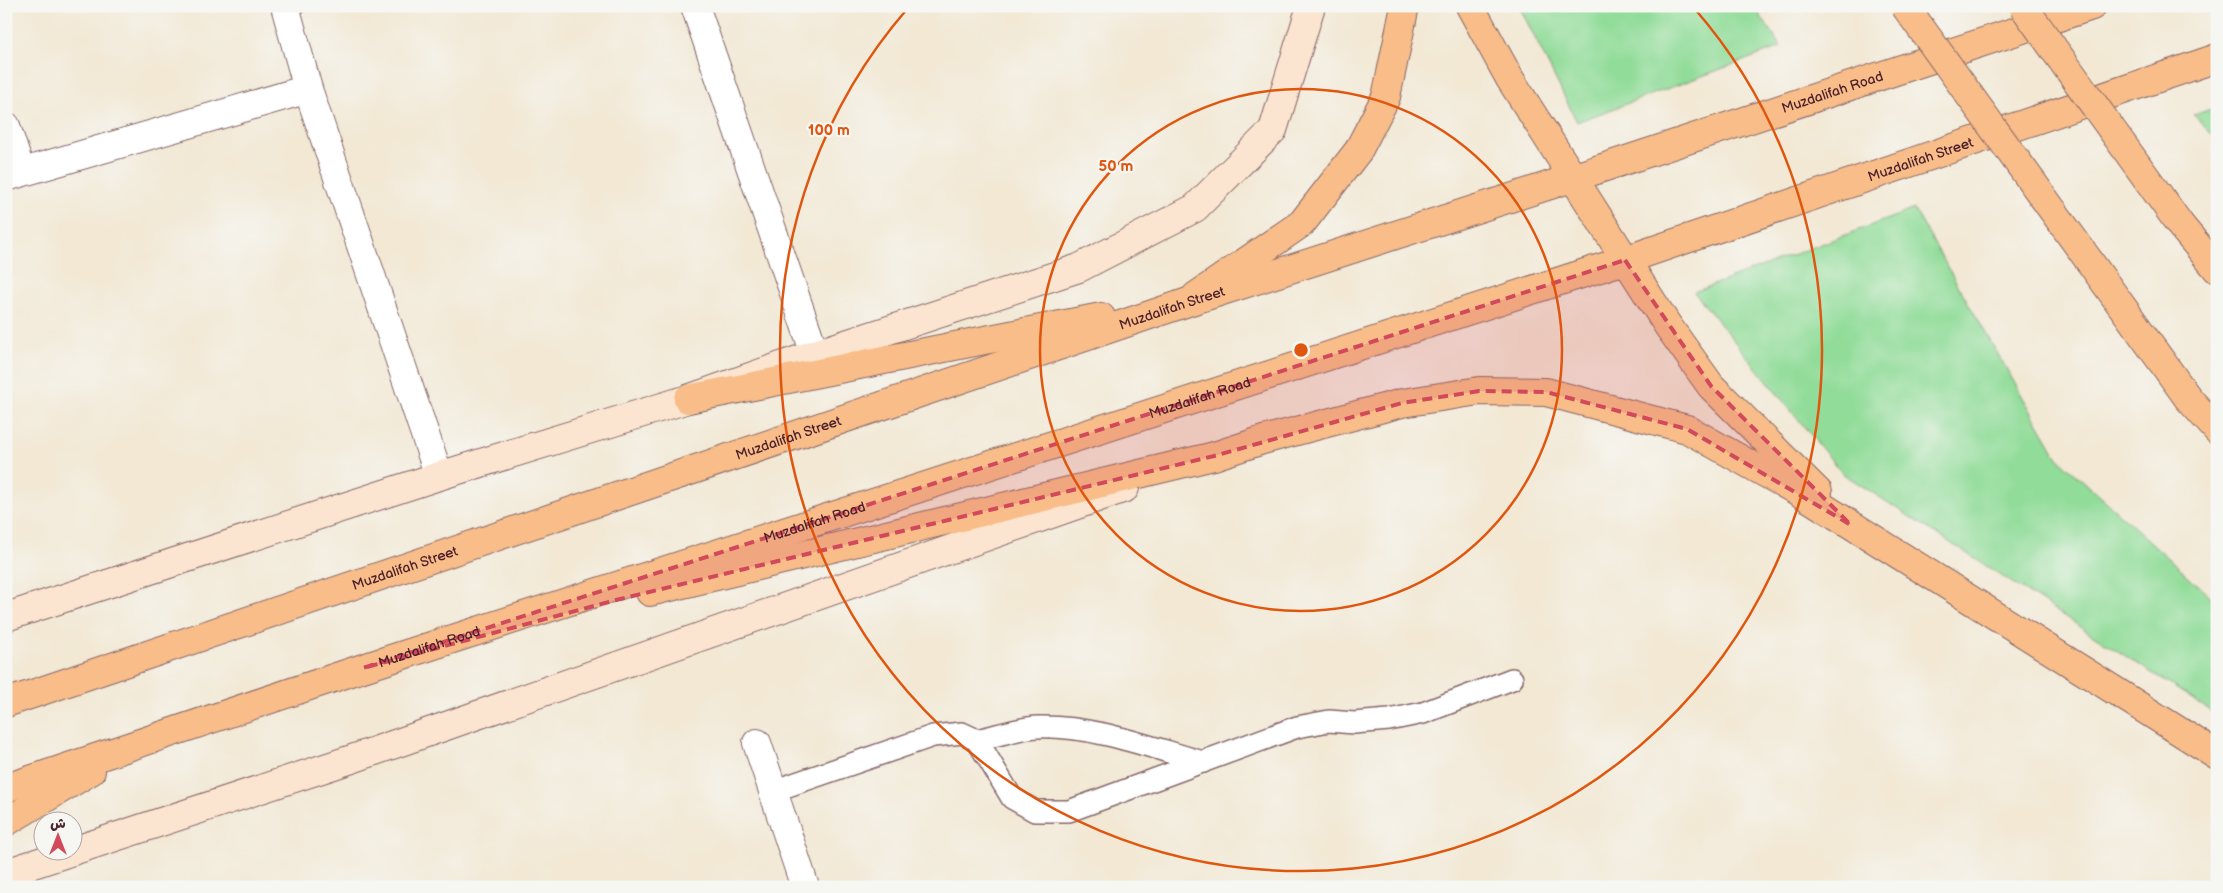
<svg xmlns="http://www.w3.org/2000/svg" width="2223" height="893" viewBox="0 0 2223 893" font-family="'Balsamiq Sans','Playpen Sans Arabic',sans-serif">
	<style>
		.green { fill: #90dc98; stroke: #6d7e62 }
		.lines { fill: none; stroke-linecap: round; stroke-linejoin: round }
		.lane-casing { stroke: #856566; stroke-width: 24 }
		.street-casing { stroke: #856566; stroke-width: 30 }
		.secondary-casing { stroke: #856566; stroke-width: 30 }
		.primary-casing { stroke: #856566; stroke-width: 30 }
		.highway-casing { stroke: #856566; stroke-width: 30 }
		.lane { stroke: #fff; stroke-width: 21 }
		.street { stroke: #fff; stroke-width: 28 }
		.secondary { stroke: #fce5d0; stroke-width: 28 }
		.primary { stroke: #f8bd89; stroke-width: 28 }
		.highway { stroke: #f8bd89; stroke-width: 28 }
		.primary-bridge-casing { stroke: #856566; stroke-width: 30; stroke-linecap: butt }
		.primary-bridge { stroke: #f8bd89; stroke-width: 28 }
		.marked { fill: #d1495b; fill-opacity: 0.2; stroke: #d1495b; stroke-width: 4; stroke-dasharray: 10 6; stroke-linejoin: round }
		.ring { fill: none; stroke: #e0560e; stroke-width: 2.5 }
		.labels { text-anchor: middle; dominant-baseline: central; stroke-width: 4.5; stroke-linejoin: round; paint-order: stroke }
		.street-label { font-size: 14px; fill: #4a1f2b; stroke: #f6f6f2 }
		.centre { fill: #e0560e; stroke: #f6f6f2; stroke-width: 2.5 }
		.ring-label { font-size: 15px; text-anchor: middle; font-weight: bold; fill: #e0560e; stroke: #f6f6f2; stroke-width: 4.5; stroke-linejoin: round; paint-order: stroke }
	</style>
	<rect width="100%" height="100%" fill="#f6f6f2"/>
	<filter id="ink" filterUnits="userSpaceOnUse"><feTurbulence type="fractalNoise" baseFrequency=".02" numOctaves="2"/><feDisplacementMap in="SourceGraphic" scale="10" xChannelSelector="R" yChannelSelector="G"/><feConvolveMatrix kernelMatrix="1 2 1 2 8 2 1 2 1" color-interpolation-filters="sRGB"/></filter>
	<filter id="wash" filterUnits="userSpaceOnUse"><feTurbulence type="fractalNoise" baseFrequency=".0096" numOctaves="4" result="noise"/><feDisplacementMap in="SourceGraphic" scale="20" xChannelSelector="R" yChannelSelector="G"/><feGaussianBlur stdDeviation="1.12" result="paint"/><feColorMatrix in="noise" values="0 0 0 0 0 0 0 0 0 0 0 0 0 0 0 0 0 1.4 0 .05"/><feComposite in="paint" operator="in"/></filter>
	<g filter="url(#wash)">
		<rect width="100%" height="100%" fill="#f2e8d4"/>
		<!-- green -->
		<g class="green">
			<path d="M1519,6H1754L1781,47L1577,122Z"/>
			<path d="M2217,107V140L2194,115Z"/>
			<path d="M1914,209L2058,458L2217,602V715L1842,473L1694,292Z"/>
		</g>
	</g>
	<g filter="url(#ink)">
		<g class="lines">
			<!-- lane casing -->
			<g class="lane-casing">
				<g id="lane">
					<path d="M977,740C996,736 1018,728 1037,727C1093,725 1149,747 1203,762"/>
					<path d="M773,791L933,736L962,733L977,740L1012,798L1035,811H1069L1297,727L1329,721L1354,723L1389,720L1423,713L1512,679"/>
				</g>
			</g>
			<!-- street casing -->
			<g class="street-casing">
				<g id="street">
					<path d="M285,6L308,89L439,476"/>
					<path d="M695,6L815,354"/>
					<path d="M6,126L21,172"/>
					<path d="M6,177L308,89"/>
					<path d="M757,743L805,887"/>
				</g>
			</g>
			<!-- secondary casing -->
			<g class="secondary-casing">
				<g id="secondary">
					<path d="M6,617L439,476L688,399L815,354L1079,268L1195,208L1273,130L1311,6"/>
					<path d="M6,873L352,759L1125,488"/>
				</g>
			</g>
			<!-- primary casing -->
			<g class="primary-casing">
				<g id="primary">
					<path d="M1470,6L1510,79L1668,326L1711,386L1818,492"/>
					<path id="s1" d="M1572,178L2092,6"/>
					<path d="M2181,226L2217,269"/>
					<path id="s2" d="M1625,260L2217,58"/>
					<path d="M2090,262L2188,398L2217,430"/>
					<path d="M1196,296L1302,223L1358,151L1386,97L1405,6"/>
					<path d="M1214,456L1263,440L1402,403L1479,391L1546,392L1687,429L1804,495L2217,755"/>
				</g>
			</g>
			<!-- highway casing -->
			<g class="highway-casing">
				<g id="highway">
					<path d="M688,399L1101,317"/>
					<path d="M650,592L1214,456"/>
					<path id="s3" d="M6,703L1188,302L1572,178"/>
					<path id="s4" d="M6,788L363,668L1625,260"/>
					<path d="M6,822L91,771"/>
				</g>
			</g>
			<!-- lane -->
			<use href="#lane" class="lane"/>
			<!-- street -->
			<use href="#street" class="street"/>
			<!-- secondary -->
			<use href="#secondary" class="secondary"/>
			<!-- primary -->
			<use href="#primary" class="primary"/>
			<!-- highway -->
			<use href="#highway" class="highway"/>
			<!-- primary-bridge casing -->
			<g class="primary-bridge-casing">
				<g id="primary-bridge">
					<path d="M1905,6L2090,262"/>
					<path d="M2023,6L2181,226"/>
				</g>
			</g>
			<!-- primary-bridge -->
			<use href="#primary-bridge" class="primary-bridge"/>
		</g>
	</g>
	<!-- marked area -->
	<path class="marked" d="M1625,260L1711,386L1851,525L1687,429L1546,392L1479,391L1402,403L1214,456L616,600L363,668Z"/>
	<!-- distance rings -->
	<g class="ring">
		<circle cx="1301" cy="350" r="261"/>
		<path d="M1694 8A521 521 0 1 1 908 8"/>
	</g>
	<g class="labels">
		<!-- street labels -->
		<g class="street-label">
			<text stroke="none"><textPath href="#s1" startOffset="274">Muzdalifah Road</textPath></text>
			<text stroke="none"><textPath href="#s2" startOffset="312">Muzdalifah Street</textPath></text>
			<text stroke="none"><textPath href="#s3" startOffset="1231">Muzdalifah Street</textPath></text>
			<text stroke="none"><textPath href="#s4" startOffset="1256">Muzdalifah Road</textPath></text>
			<text stroke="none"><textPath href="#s3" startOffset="826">Muzdalifah Street</textPath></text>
			<text stroke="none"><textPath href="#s4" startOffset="851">Muzdalifah Road</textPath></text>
			<text stroke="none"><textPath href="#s3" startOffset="421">Muzdalifah Street</textPath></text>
			<text stroke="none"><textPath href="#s4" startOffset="446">Muzdalifah Road</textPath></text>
		</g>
	</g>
	<circle cx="1301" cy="350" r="8" class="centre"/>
	<g class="ring-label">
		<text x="829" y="135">100 m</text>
		<text x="1116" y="171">50 m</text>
	</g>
	<!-- margin -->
	<rect width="2223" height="893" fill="none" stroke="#f6f6f2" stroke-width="25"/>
	<!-- north arrow -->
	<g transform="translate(58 836)"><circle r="24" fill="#f6f6f2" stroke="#b1a0a2"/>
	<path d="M0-4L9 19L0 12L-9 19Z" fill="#d1495b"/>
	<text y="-8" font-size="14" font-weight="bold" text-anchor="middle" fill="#4a1f2b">ش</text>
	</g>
</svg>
